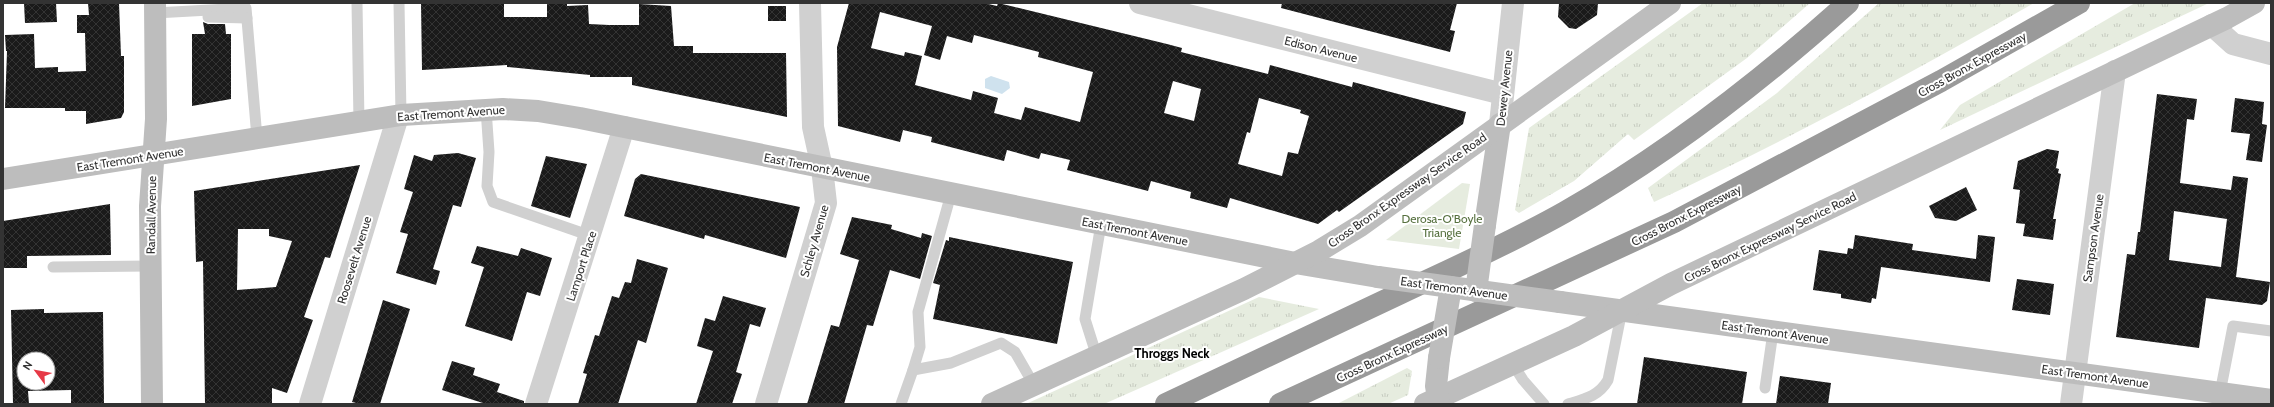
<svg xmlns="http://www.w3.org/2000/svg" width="2274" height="407" viewBox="0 0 2274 407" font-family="Cabin,sans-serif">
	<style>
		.grass { fill: url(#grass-tufts) }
		.green { fill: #e6ecdf }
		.water { fill: #cfe2ee }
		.building { fill: url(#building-cross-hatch); fill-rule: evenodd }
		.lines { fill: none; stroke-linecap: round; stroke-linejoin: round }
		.lane { stroke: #d0d0d0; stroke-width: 11 }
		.street { stroke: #d0d0d0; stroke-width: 22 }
		.secondary { stroke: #bdbdbd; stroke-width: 22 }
		.highway { stroke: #9a9a9a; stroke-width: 22 }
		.secondary-bridge { stroke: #bdbdbd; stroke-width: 22 }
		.labels { text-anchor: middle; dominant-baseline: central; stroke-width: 4; stroke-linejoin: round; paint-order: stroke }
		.street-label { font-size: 12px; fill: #333; stroke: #fff }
		.park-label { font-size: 12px; fill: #56703f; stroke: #fff }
		.neighbourhood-label { font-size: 13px; font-weight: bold; fill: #000; stroke: #fff }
	</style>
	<defs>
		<pattern id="grass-tufts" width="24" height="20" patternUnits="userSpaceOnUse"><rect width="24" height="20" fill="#e6ecdf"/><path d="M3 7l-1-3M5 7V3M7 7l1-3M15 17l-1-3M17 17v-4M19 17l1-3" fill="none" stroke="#c6cbc0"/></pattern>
		<pattern id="building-cross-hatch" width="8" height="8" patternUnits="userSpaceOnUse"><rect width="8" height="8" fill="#1a1a1a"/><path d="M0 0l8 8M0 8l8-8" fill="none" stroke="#333"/></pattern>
	</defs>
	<rect width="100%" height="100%" fill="#fff"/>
	<!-- grass -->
	<g class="grass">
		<path d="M1703,3H1810L1747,58L1634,140L1628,134L1574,181L1519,213L1515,210L1529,128Z"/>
		<path d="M1879,3H2034C1910,74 1784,142 1654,202L1648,188L1777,93Z"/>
		<path d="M2135,3H2209L1940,130L1960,105Z"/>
		<path d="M1259,297L1319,309L1104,404H1026Z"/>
		<path d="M1407,368L1412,371L1408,395L1388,404H1337Z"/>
	</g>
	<!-- green -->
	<path class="green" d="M1462,183L1470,184L1459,249L1386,240Z"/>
	<!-- water -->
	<path class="water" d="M991,76L1009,82L1010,88L1002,94L985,88V79Z"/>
	<!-- building -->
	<g class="building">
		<path d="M24,3H56L57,22L25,23Z"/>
		<path d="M88,3H119L121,56H124V112L121,118L86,124V111H65V108H5L7,51H6L5,35L34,34L35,68L58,67V72L86,71L85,33H77V15H89Z"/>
		<path d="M421,3H504V17H547V3H567V6L588,5L589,24L609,25H639V4L671,6L674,46H693V53H786L787,117L632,85V77H590V75L507,67V65L422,70Z"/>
		<path d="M849,3H984L997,6L998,3L1167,44L1182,48L1181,52L1268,74L1270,65L1352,87L1353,82L1466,112L1463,124L1339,212L1337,210L1318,224L1230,198L1227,208L1190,198L1191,192L1151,181L1148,191L1125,185L1067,170L1070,160L1041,153L1039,159L1007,150L1004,161L931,142L932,137L903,130L900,142L838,126L837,47ZM880,12L932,26L924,55L940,60L947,36L972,43L974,35L1039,52L1038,57L1093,72L1080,122L1025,107L1021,120L994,113L998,98L973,91L971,100L915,85L922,56L905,52L904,56L871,48ZM1173,81L1201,89L1194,121L1164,113ZM1259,98L1301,110L1300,113L1309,116L1298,154L1288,152L1282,176L1238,164L1247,132L1250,133Z"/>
		<path d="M1282,3H1457L1450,30L1455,31L1450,52L1281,8Z"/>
		<path d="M1559,3H1598L1597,15L1576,29L1569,28L1558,17Z"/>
		<rect x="768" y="6" width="18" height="15"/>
		<path d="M203,22L208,24H225L226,34H231V99L192,106V34H205Z"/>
		<path d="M2157,94L2197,99L2194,120L2187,119L2180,183L2231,190L2233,176L2248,178L2236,277L2270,282L2267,301L2262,305L2206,298L2199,348L2116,337L2127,254L2135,255L2138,232H2140ZM2174,211L2227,219L2221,267L2169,260Z"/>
		<path d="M2235,98L2264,102L2262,124L2267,125L2262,162L2246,160L2250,134L2231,132Z"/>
		<path d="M2047,149L2059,151L2056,168L2059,169L2058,173L2061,174L2053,219H2056L2053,240L2023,236L2025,224L2016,223L2020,190L2013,189L2018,161Z"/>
		<path d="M458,153L476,158L461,207L453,205L433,269L440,271L436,285L396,273L408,234L400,232L413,192L404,189L414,155L432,161L434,155Z"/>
		<path d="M546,156L587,164L570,218L531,206Z"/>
		<path d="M360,165L330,258L325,257L304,317L313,320L287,393L272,388V403L205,404L203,261L196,262L194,191ZM238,229H269V236L292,241L276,287L237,290Z"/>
		<path d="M641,174L800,207L786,258L705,235L704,239L624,216L635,179Z"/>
		<path d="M1966,187L1977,210L1956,221L1935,218L1929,206Z"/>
		<path d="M110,204L111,255L27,256V268H3V221Z"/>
		<path d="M852,217L892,225L891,229L921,238L922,233L932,236L920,279L890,270L873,326L867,325L844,404H807L831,325L839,327L859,260L840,254Z"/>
		<path d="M1855,235L1913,244L1912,250L1976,259L1978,235L1995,237L1990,282L1881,267L1876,299L1872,298L1871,303L1841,298V294L1813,290L1819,250L1847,254L1848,248L1853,249Z"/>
		<path d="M949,237L1073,262L1057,344L933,319L940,285L933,283L946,240L949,241Z"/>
		<path d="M477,246L518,256L521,248L552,258L540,296L527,292L512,341L465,326L484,267L471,263Z"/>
		<path d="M637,259L668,268L646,343L638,340L618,404H578L587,374L583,373L595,335L599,336L612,296L619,298L625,282L631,283Z"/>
		<path d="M2017,279L2054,284L2050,315L2012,310Z"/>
		<path d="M723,296L766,308L760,327L750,324L736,372L742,374L732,404H696L713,351L697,346L705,318L715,321Z"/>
		<path d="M383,300L410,309L380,404H360L352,402Z"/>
		<path d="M44,309V313L103,312L104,404H71V390L28,391L29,404H13L11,310ZM24,359H48V383H24Z"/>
		<path d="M1644,357L1747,372L1742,404H1637Z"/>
		<path d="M452,361L475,368L473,375L500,384L497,392L524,401V404H486L442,390Z"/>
		<path d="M1780,376L1831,383L1828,404H1776Z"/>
	</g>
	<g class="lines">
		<!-- lane -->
		<g class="lane">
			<path d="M357,3L359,122"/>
			<path d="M399,3L401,115"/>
			<path d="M155,13L246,8L257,138"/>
			<path d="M208,17L247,18"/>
			<path d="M486,109L489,152L487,186L493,202L591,236"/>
			<path d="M53,267L150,266"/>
			<path d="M1097,357L1085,319L1101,224"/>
			<path d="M1513,364L1523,380L1544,404"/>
			<path d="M913,370L920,347L918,312L951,194"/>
			<path d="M1765,388L1773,332"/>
			<path d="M2220,393L2233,326L2271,331"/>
			<path d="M901,404L913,370L951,363L1001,343L1015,352L1034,385"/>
			<path d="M1568,404C1585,399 1599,396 1608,380L1622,310"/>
		</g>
		<!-- street -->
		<g class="street">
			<path d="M1140,3L1503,94"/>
			<path d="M2212,25L2233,44L2271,54"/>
			<path d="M1500,124L1513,3"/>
			<path d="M310,404L398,116"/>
			<path d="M536,404L624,127"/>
			<path d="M766,404L826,203L822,168L813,127L810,3"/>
			<path d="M2071,404L2115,71"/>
		</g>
		<!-- secondary -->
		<g class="secondary">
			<path d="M3,179L401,115L503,109L538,111L580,118L1295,263L1378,277"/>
			<path d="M1485,225L1500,124"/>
			<path d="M1560,302L2271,400"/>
			<path d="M152,404L150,206L156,119L155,3"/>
			<path d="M992,404L1244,289L1319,251L1360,226L1670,3"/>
			<path d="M1425,404L1574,336L1671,284L2227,18L2254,3"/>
			<path d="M1439,404L1436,386L1439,358"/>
		</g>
		<!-- highway -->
		<g class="highway">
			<path d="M1166,404C1244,367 1322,330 1401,293C1456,267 1512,242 1565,212C1667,154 1761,81 1848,3"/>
			<path d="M1280,404L1674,222L1941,81L2079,3"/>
		</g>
		<!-- secondary-bridge -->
		<g class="secondary-bridge">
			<path d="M1378,277L1560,302"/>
			<path d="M1476,291L1485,225"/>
			<path d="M1439,358L1451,287"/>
		</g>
	</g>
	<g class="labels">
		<!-- street labels -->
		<g class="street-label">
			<text transform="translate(1321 49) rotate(14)">Edison Avenue</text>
			<text transform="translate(1972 64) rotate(-29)">Cross Bronx Expressway</text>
			<text transform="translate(1504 88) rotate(-84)">Dewey Avenue</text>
			<text transform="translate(451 113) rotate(-4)">East Tremont Avenue</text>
			<text transform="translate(130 159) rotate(-9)">East Tremont Avenue</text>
			<text transform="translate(817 167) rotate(11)">East Tremont Avenue</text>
			<text transform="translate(1407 190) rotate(-35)">Cross Bronx Expressway Service Road</text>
			<text transform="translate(151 215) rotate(-89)">Randall Avenue</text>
			<text transform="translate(1686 215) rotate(-27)">Cross Bronx Expressway</text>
			<text transform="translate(1135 231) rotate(11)">East Tremont Avenue</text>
			<text transform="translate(1770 237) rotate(-26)">Cross Bronx Expressway Service Road</text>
			<text transform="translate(2093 238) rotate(-82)">Sampson Avenue</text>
			<text transform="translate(814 241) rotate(-74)">Schley Avenue</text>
			<text transform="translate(354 260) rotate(-73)">Roosevelt Avenue</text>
			<text transform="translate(581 266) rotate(-72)">Lamport Place</text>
			<text transform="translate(1454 288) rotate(8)">East Tremont Avenue</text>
			<text transform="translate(1775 332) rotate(8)">East Tremont Avenue</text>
			<text transform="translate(1392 353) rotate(-25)">Cross Bronx Expressway</text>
			<text transform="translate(2095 376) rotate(8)">East Tremont Avenue</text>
		</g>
		<!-- park labels -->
		<g class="park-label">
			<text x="1442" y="218">Derosa-O'Boyle<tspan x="1442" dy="14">Triangle</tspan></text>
		</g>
		<!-- neighbourhood labels -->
		<g class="neighbourhood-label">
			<text x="1172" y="353">Throggs Neck</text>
		</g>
	</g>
	<!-- border -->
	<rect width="2274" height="407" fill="none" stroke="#333333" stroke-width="8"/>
	<!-- north arrow -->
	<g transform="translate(36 371) rotate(302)"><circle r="19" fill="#ffffff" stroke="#adadad"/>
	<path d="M0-3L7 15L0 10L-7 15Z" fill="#e63946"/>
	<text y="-6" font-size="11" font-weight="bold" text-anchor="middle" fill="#333333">N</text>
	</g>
</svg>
